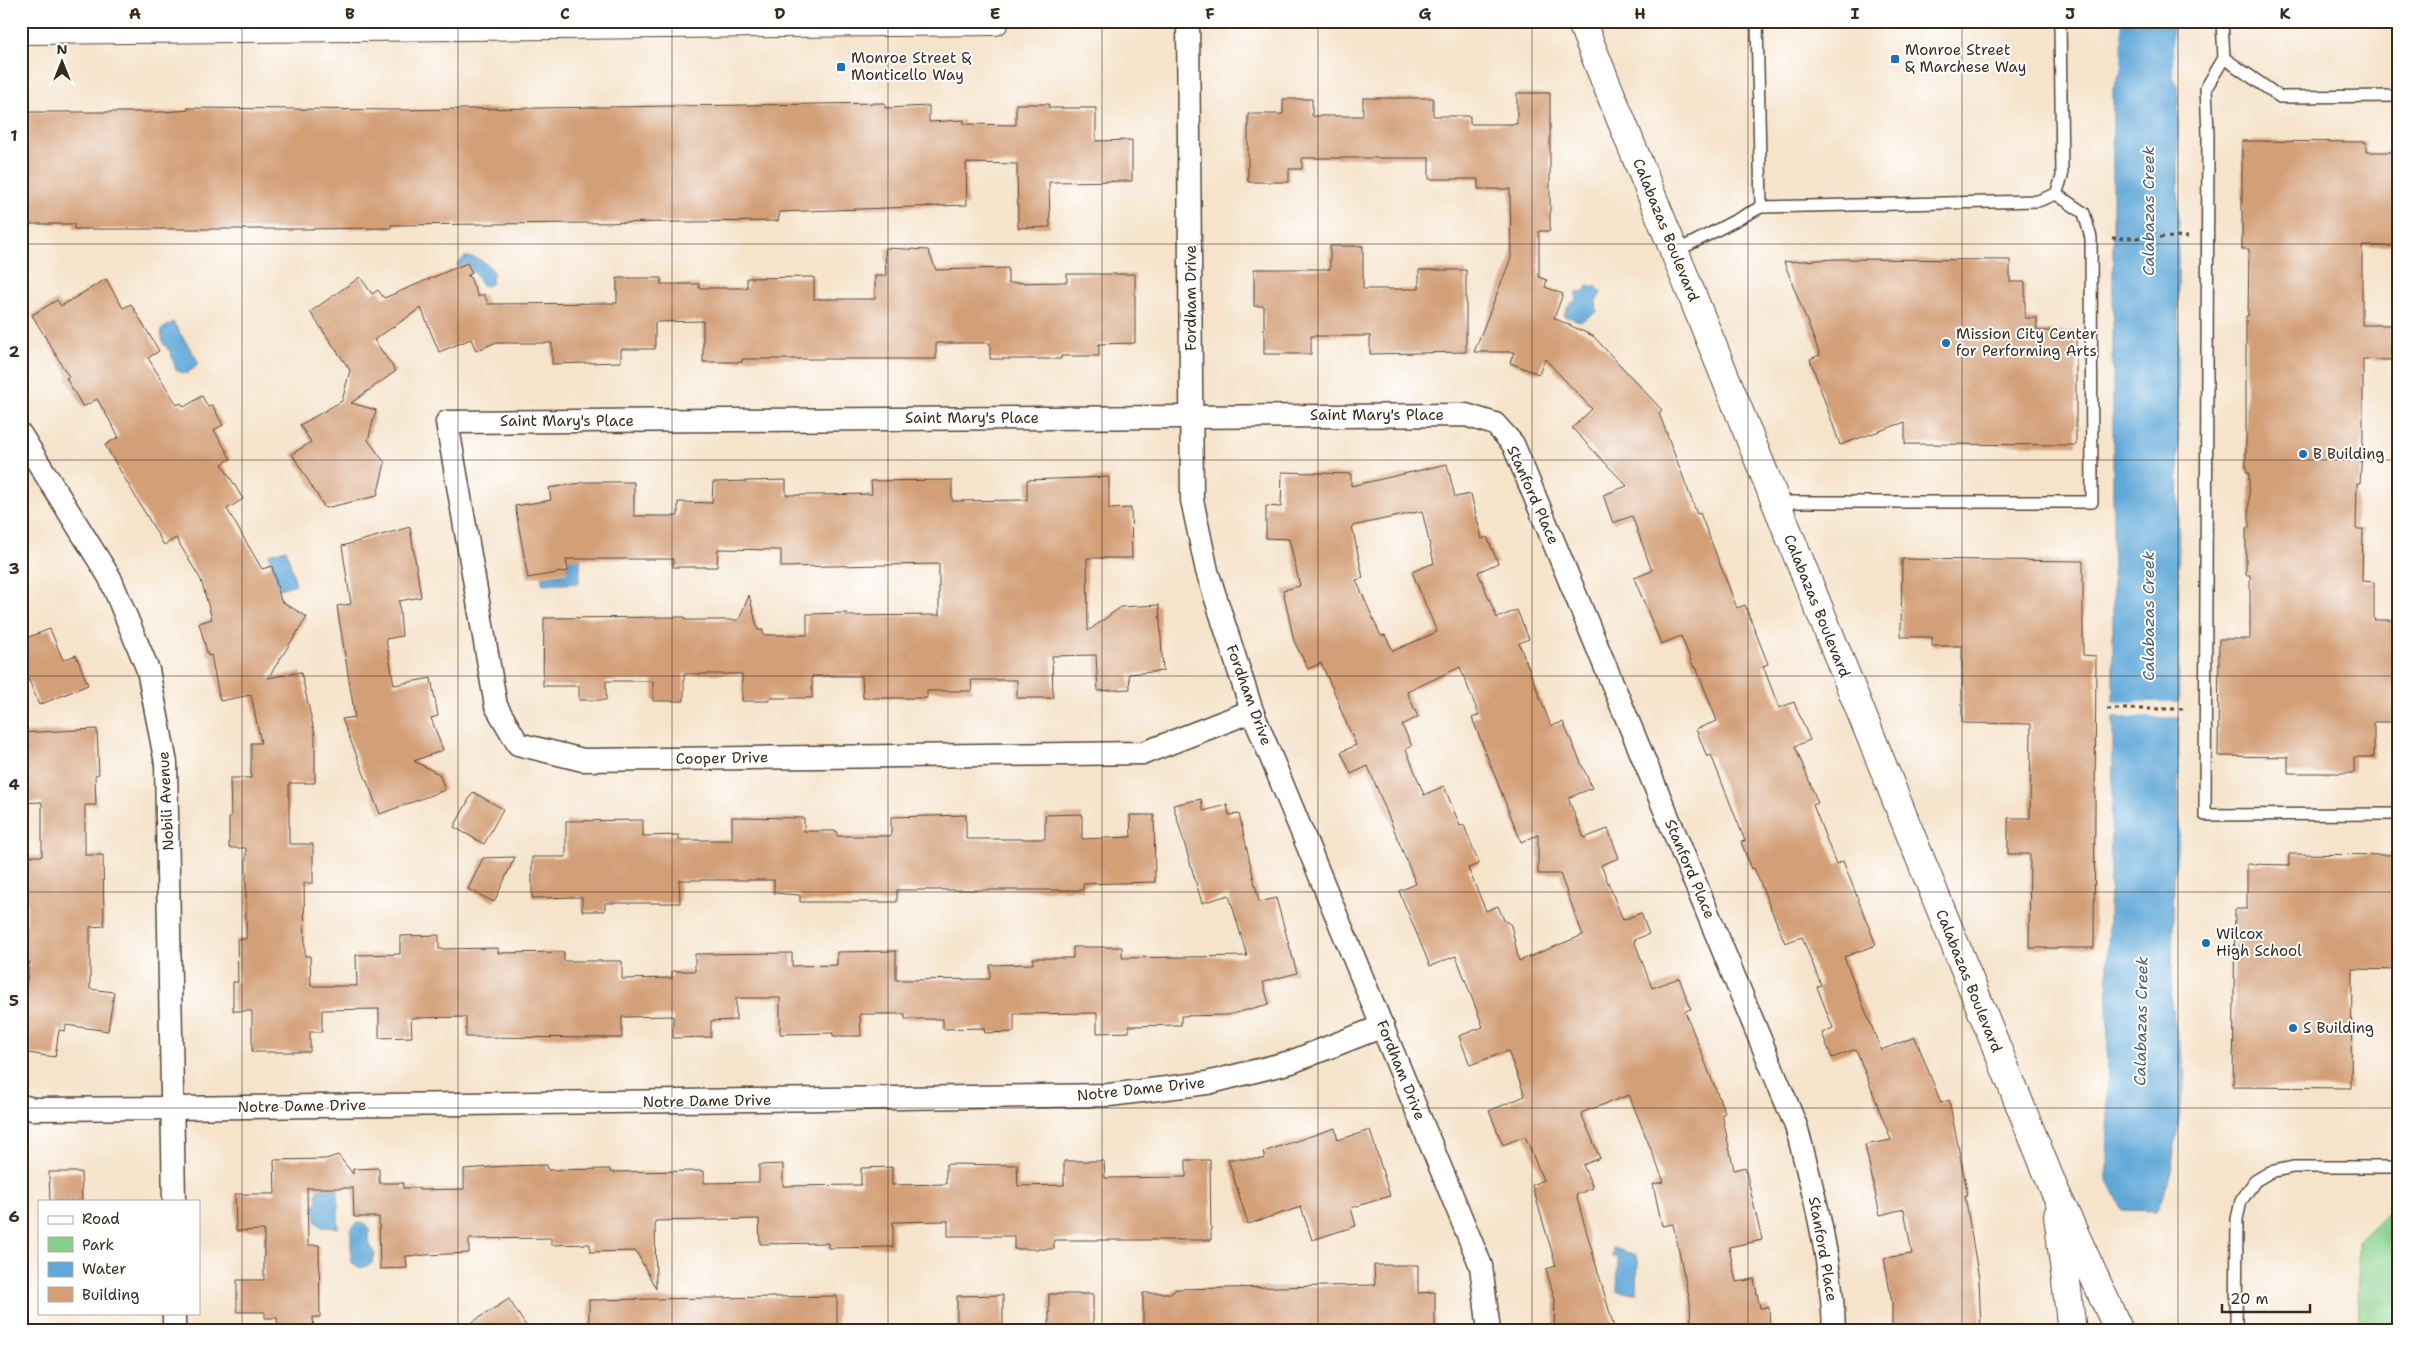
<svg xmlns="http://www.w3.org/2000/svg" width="2420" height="1352" viewBox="0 0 2420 1352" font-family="'Shantell Sans',sans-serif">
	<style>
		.green { fill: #87cf8a; stroke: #617c54 }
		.water { fill: #61a8d8; stroke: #4e697b }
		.pier { fill: #f5e3ca }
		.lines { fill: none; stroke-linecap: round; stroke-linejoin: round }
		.river { stroke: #61a8d8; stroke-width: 52 }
		.building { fill: #d39f77; fill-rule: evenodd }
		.lane-casing { stroke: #574638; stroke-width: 14 }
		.street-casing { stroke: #574638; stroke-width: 25 }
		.secondary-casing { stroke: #574638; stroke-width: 30 }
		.path { stroke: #574638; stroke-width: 3; stroke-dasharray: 4 4; stroke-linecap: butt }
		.lane { stroke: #fff; stroke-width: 11 }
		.street { stroke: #fff; stroke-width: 22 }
		.secondary { stroke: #fff; stroke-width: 28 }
		.grid { fill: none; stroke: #3b2a1e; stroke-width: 1; stroke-opacity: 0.55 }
		.poi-dot { fill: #1f6fb2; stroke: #fff; stroke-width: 2 }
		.labels { text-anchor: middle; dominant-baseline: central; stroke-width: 4; stroke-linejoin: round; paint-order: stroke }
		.poi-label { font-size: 15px; fill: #3b2a1e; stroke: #fff; text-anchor: start }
		.street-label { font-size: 15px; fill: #3b2a1e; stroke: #fff }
		.water-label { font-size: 16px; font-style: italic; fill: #4a5c68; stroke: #fff }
		.neatline { fill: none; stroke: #3b2a1e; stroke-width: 2 }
		.grid-label { font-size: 16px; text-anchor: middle; font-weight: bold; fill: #3b2a1e }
	</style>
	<rect width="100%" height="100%" fill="#fff"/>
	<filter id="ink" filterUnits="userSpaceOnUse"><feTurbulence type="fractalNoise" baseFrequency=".02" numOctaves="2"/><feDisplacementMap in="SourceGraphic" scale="10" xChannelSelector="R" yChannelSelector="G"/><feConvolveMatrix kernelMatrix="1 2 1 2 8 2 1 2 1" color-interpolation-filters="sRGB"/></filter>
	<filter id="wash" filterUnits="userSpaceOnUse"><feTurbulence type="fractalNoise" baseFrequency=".0096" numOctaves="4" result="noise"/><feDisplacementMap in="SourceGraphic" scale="20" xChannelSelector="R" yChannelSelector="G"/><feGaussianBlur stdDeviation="1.12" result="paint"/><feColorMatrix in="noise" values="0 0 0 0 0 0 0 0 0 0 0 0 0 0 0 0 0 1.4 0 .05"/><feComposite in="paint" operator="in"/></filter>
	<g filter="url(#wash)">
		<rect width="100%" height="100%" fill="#f5e3ca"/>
		<!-- green -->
		<path class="green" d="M2397,1203L2399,1331H2359L2358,1241Z"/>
		<!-- water -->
		<g class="water">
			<path d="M2124,65H2167L2178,87L2179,833L2174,879L2171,1005L2186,1075L2169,1183L2156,1211L2123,1210L2107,1178L2108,953L2113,759V89Z"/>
			<path d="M465,257C477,257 485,261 493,271L492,283L487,286L481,285L475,273L471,271L461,274L457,264Z"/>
			<path d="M1588,286H1596L1601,293L1596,301L1597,312L1581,321L1564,316L1567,307L1577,299L1576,294L1578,291L1584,292Z"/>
			<path d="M173,322L198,361L197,366L186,374L176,370L171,353L163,343L161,330Z"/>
			<path d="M286,549L296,584L279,589L269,554Z"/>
			<path d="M581,555L579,583L543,585L541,577L567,573L569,556Z"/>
			<path d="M321,1186H338V1228L321,1227L316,1221L314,1206L318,1200L316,1193Z"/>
			<path d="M357,1223L365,1224L370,1230L369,1242L375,1255L371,1264L361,1268L351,1262V1229Z"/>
			<path d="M1613,1248L1636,1255L1638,1260L1637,1293L1617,1292L1618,1258L1612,1257Z"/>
		</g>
		<!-- pier -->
		<rect class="pier" x="2111" y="702" width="71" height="15"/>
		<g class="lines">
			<!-- river -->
			<path class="river" d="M2147,21L2148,136"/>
		</g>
		<g id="blocks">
			<!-- building -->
			<g class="building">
				<path d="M1517,93H1550V231H1539V277L1547,280L1545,287L1563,294L1554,318L1593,336L1662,410L1659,413L1697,514L1700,513L1737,608L1745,605L1768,664L1763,666L1779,708L1794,702L1810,740L1795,746L1818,803L1813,805L1836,864L1843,861L1876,945L1844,957L1881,1050L1915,1037L1941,1103L1949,1100L1968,1196H1965L1979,1279L1981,1331H1892V1303L1884,1258L1912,1254L1904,1209L1880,1215L1865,1145L1891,1140L1856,1049L1832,1058L1822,1033L1833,1028L1817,987L1821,985L1802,937L1785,943L1754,868L1752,869L1741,842L1745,841L1711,755L1707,757L1696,729L1717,721L1696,667L1694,668L1681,636L1661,644L1634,578L1652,571L1632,516L1613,523L1603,495L1627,486L1572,428L1592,409L1545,359L1539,374L1510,363L1514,352H1474L1511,258L1510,189H1478V179H1429V158H1302V169H1289V182H1248V114H1283V99H1312V116H1363V98H1433V116H1470V124H1517Z"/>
				<path d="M885,103V108L929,106V122L964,120V124L1016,125V104H1049V108H1096V141L1132,140V181L1049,182L1050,227L1018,228L1017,164L966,163L967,205L780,212L778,221L391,225V228L300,229H74V224H21V112H165L188,110V108L398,110Z"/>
				<path d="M2242,141L2366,142V152H2399V246H2362V325H2391V360L2363,359V437L2360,483H2357L2356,529H2363L2362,581L2374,582V620H2399V722H2374V757H2354V773H2288V757L2218,756L2219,639H2250V575H2246V528H2249V472H2246V316H2248L2249,249H2242Z"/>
				<path d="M1330,246H1363V289H1419V270H1466V352L1370,354V336H1311V354H1264V306H1254V269H1330Z"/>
				<path d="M885,248L928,250L936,270L1008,268V283L1067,282V274H1135V343L1099,344V356H1061V359H990V343H936V359H742V362H703V321L655,322V349H621V362L552,364V343H494L476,351L471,339L439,352L421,308L374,340L396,371L351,403L376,410L368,440L385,463L377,496L325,508L292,454L311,442L300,425L342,401L350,370L310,312L360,277L372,294L378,290L384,298L467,263L472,273L467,276L469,275L478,297L484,294L488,304L617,303V278H661V284H699V288H747V278L814,277V299H875V276H886Z"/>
				<path d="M1835,259L2010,260V282H2025V318H2037V331H2076V445L1905,444V422L1840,445L1810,359L1820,355L1784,262Z"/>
				<path d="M106,279L123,308L131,304L159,351L148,358L177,405L181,403L184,407L202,396L208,407L212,405L223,425L214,430L231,459L222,464L243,499L227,509L262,569L272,566L281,601L307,617L268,678L301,672L315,735V783H289V844H313V883H304L305,956H310L311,986H357L356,955L400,954V936L439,935V949L498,948V953L564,952V961H622V979L672,978V971H695V954L792,953V966L837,965V952L896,951V980L990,979V965L1033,964V958H1073V947H1122V958L1247,956L1229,895L1202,903L1173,805L1201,799L1203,811L1227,805L1229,815L1239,814L1259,902L1276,898L1297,973L1263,982L1269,1004L1228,1015L1181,1016V1025L1129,1026V1032L1097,1033V1013L1014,1014V1032L985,1033L984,1028L943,1029V1019H905V1014H860L861,1036H833V1033L780,1034V998H736V1020L711,1021V1037L673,1038V1016L622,1017V1038L466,1037V1017L411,1018L412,1037L379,1038V1009L322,1010V1032H310V1052H252V1011H233V982H238L237,939H246V848H229V817H231L230,778H251V743H261L251,695L220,701L211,655L208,656L199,623L212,619L201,580L176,538L164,545L105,445L119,437L97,399L83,407L66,378L69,377L32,315L57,300L61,306Z"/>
				<path d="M1447,464L1455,497L1471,494L1482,539L1487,537L1498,563L1478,572L1497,618L1517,610L1529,639L1519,643L1551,726L1563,722L1592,788L1568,798L1584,838L1608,829L1619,858L1601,865L1623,920L1641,913L1649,934L1634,940L1652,988L1679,978L1691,1009L1685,1011L1725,1113L1722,1114L1734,1170L1745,1167L1762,1240L1729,1247L1736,1282L1754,1279L1760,1308L1769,1307L1770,1331H1691L1690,1302L1673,1224L1662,1226L1653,1184L1664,1182L1629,1095L1581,1113L1600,1158L1583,1165L1593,1188L1576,1195L1615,1331H1554L1555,1300L1546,1269L1556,1266L1532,1185L1543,1180L1525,1136L1503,1145L1489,1111L1525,1096L1508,1051L1470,1065L1459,1036L1483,1027L1456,956L1430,966L1399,891L1416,884L1368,766L1351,774L1341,752L1356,745L1339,706L1340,705L1321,663L1308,669L1294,641L1283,590L1300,586L1289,539L1266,538V506L1281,507L1282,472L1351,474V486ZM1422,511L1434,563L1412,572L1437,632L1393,651L1385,635L1381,636L1356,580L1363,578L1352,526ZM1460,667L1479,715L1472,718L1521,842L1538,835V874H1560L1583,935L1519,961L1511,925L1504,920L1498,906L1486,911L1468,868L1479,864L1464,825L1460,826L1444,786L1424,795L1406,749L1412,746L1402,725L1418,717L1407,692Z"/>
				<path d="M1109,477V509L1131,508L1132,558H1087L1088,631L1121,607L1159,605L1163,671L1129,674L1130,689L1098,691L1096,655L1052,656L1053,698H1017V680H971L972,691H927V698H863L862,676H812V698H769V701H742V674H684V701H653V681H606V700H579V686H543L544,618L685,617V620H739L749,595L758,630H763V635H807V614L847,613V616L939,615V564L781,567V550L718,549L717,567H673V559H566L568,571L528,578L515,506L551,500L549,488L587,482H634V516H678V502L712,503L713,482L786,480V495H817L872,494L871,481L952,480V501L1027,500V480Z"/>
				<path d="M410,527L421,597L399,601L402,636L386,639L394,685L431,678L438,716L431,718L443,750L414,761L439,774L445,790L380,814L342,719L355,717L337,606L351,604L342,546Z"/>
				<path d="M1902,559L2083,561V655L2096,656L2094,948H2029L2030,854H2008V818H2030L2031,724L1962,723V646H1932V637H1901Z"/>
				<path d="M50,629L63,660L76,655L88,685L39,705L29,680L21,684V640Z"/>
				<path d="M97,729L99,774L95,775L96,805H85V855H103L104,926L90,927V989L114,992L108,1031L66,1025L65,1031L59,1030L55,1057L21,1052V1017L30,962L21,963V923H27L26,856H42V802L21,803V733Z"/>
				<path d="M473,792L503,809L484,844L454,827Z"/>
				<path d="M1082,814V839L1131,837L1130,815H1154L1155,882L1083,884V890H897V902H800V895L774,893V880H679L680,903H605V911H582V897L532,898V857H566V821L643,820V836L679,835V840H732V817L804,818V831H837V836H891V817L966,815V839H1045V815Z"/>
				<path d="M2289,854L2399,855V970L2352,969L2351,1088L2233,1087L2235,909H2247V864L2289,865Z"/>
				<path d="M515,857L494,902L468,889L483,858Z"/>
				<path d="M1335,1128L1338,1140L1370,1130L1390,1196L1351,1208L1356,1226L1312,1240L1301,1207L1248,1224L1228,1159H1265L1263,1152Z"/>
				<path d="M338,1155L353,1174V1169L379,1168V1183H403V1188H419V1190L464,1189V1169L506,1166L547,1165L548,1170L610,1169V1172L704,1171V1183L759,1182V1165L783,1164V1186L861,1185V1168L892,1167V1185L946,1184V1164L1017,1165L1018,1186L1064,1185V1161H1104L1105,1178L1186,1177V1160H1210L1211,1240H1054V1249H1014V1236H948V1221L893,1222V1247L828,1248V1243L760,1244L759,1219L655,1221L656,1289L636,1251L590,1252V1244L551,1245V1238L469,1239V1253L406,1256L407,1268L380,1269L379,1217H354L353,1188H307L308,1245H319L320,1317H313L314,1331H278L277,1318H265V1312H237V1280H264V1230L236,1231L235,1194H275L274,1160L326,1159Z"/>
				<path d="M49,1172H81L82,1201H50Z"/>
				<path d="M1374,1265H1418V1293L1435,1292V1331H1143V1293H1172L1176,1289L1375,1285Z"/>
				<rect x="1049" y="1294" width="44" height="37"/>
				<path d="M1003,1295V1331H957V1296Z"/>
				<path d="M837,1296V1331H589V1300Z"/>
				<path d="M509,1299L529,1331H458Z"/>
			</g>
		</g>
	</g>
	<g filter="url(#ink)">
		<use href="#blocks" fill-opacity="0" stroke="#574638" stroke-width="1"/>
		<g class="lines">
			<!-- lane casing -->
			<g class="lane-casing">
				<g id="lane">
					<path d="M1757,21L1761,207"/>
					<path d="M2222,21L2224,58L2280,97L2399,96"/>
					<path d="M2224,58L2206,88L2208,134L2205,815L2399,814"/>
					<path d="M1675,252L1761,207L2038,201L2056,194L2062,177L2060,21"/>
					<path d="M1776,502H2092L2091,238L2084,213L2056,194"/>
					<path d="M2236,1331L2237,1219L2241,1201L2255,1181L2270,1172L2293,1167H2399"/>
				</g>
			</g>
			<!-- street casing -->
			<g class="street-casing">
				<g id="street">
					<path d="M1188,21L1192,500L1207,571L1252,711L1481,1266L1489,1331"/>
					<path d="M21,435L110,578L148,670L166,763L174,1201"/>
					<path d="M1252,711L1144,753L583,760L518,744L496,706L447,422L1466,415L1495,424L1513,444L1796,1126C1814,1193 1832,1261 1834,1331"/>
					<path d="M21,1106L33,1109L174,1108L1109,1095L1207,1083L1291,1062L1383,1026"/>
					<path d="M174,1313V1331"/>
				</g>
			</g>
			<!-- secondary casing -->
			<g class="secondary-casing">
				<g id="secondary">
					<path d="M1581,21L2054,1189L2119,1331"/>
					<path d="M21,30L995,21"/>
					<path d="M2058,1215L2072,1331"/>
				</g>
			</g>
			<!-- path -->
			<g class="path">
				<path d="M2112,238L2188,237"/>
				<path d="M2107,709H2187"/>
			</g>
			<!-- lane -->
			<use href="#lane" class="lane"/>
			<!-- street -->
			<use href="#street" class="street"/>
			<!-- secondary -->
			<use href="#secondary" class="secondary"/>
		</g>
	</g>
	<!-- grid -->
	<path class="grid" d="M242,21V1331M458,21V1331M672,21V1331M888,21V1331M1102,21V1331M1318,21V1331M1532,21V1331M1748,21V1331M1962,21V1331M2178,21V1331M21,244H2399M21,460H2399M21,676H2399M21,892H2399M21,1108H2399"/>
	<!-- markers -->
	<g class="poi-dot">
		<rect x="1890" y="54" width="10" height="10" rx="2.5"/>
		<rect x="836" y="62" width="10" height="10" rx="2.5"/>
		<circle cx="1946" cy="343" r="5"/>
		<circle cx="2303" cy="454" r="5"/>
		<circle cx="2206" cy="943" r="5"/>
		<circle cx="2293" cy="1028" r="5"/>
	</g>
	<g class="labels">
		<!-- poi labels -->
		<g class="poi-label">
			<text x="1905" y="50">Monroe Street<tspan x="1905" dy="17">&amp; Marchese Way</tspan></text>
			<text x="851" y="58">Monroe Street &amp;<tspan x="851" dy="17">Monticello Way</tspan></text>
			<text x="1956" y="334">Mission City Center<tspan x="1956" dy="17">for Performing Arts</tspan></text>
			<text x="2313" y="454">B Building</text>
			<text x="2216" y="934">Wilcox<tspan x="2216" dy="17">High School</tspan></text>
			<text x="2303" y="1028">S Building</text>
		</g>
		<!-- street labels -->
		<g class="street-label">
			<text transform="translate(1666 230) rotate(68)">Calabazas Boulevard</text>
			<text transform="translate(1191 298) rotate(-90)">Fordham Drive</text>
			<text x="1377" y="415">Saint Mary's Place</text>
			<text x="972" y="418">Saint Mary's Place</text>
			<text x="567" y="421">Saint Mary's Place</text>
			<text transform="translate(1533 495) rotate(66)">Stanford Place</text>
			<text transform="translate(1817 606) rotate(68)">Calabazas Boulevard</text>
			<text transform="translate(1249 695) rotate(70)">Fordham Drive</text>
			<text transform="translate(722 758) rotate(-1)">Cooper Drive</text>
			<text transform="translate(166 801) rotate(-93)">Nobili Avenue</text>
			<text transform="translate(1690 869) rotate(67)">Stanford Place</text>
			<text transform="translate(1969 981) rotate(68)">Calabazas Boulevard</text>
			<text transform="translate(1401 1070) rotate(68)">Fordham Drive</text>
			<text transform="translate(1141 1089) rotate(-6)">Notre Dame Drive</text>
			<text transform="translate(707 1101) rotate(-1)">Notre Dame Drive</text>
			<text transform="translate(302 1106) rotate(-1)">Notre Dame Drive</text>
			<text transform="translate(1823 1249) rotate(80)">Stanford Place</text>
		</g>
		<!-- water labels -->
		<g class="water-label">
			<text transform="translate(2148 211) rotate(-90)">Calabazas Creek</text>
			<text transform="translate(2148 616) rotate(-90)">Calabazas Creek</text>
			<text transform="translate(2141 1021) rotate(-89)">Calabazas Creek</text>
		</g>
	</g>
	<!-- margin -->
	<rect width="2420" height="1352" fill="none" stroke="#fff" stroke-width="55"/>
	<!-- legend -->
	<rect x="38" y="1200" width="162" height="115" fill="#ffffff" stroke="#b1aaa5"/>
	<rect x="48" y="1216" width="25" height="8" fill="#ffffff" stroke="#b1aaa5"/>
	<text x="82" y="1224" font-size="15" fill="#3b2a1e">Road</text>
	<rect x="48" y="1237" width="25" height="15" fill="#87cf8a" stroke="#b1aaa5"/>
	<text x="82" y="1250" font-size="15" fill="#3b2a1e">Park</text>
	<rect x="48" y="1262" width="25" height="15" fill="#61a8d8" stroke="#b1aaa5"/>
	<text x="82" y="1274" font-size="15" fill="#3b2a1e">Water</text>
	<rect x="48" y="1287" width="25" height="15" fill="#d39f77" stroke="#b1aaa5"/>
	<text x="82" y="1300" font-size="15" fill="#3b2a1e">Building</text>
	<!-- north arrow -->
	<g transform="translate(62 62)" stroke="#ffffff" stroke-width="4" paint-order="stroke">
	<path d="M0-4L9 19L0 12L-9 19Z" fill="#3b2a1e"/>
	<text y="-8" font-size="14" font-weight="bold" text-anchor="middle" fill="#3b2a1e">N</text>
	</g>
	<!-- scale -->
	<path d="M2222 1304v8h88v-8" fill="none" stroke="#3b2a1e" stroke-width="2.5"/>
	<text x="2230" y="1304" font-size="15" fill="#3b2a1e" stroke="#ffffff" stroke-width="4" paint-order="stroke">20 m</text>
	<rect x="28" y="28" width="2364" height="1296" class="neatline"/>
	<g class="grid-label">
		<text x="135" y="19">A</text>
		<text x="350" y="19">B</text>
		<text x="565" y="19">C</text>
		<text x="780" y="19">D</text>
		<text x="995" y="19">E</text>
		<text x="1210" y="19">F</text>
		<text x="1425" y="19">G</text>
		<text x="1640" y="19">H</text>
		<text x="1855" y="19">I</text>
		<text x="2070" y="19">J</text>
		<text x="2285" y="19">K</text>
		<text x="14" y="141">1</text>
		<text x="14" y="357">2</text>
		<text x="14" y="574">3</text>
		<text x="14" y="790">4</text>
		<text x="14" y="1006">5</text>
		<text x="14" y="1222">6</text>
	</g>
</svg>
